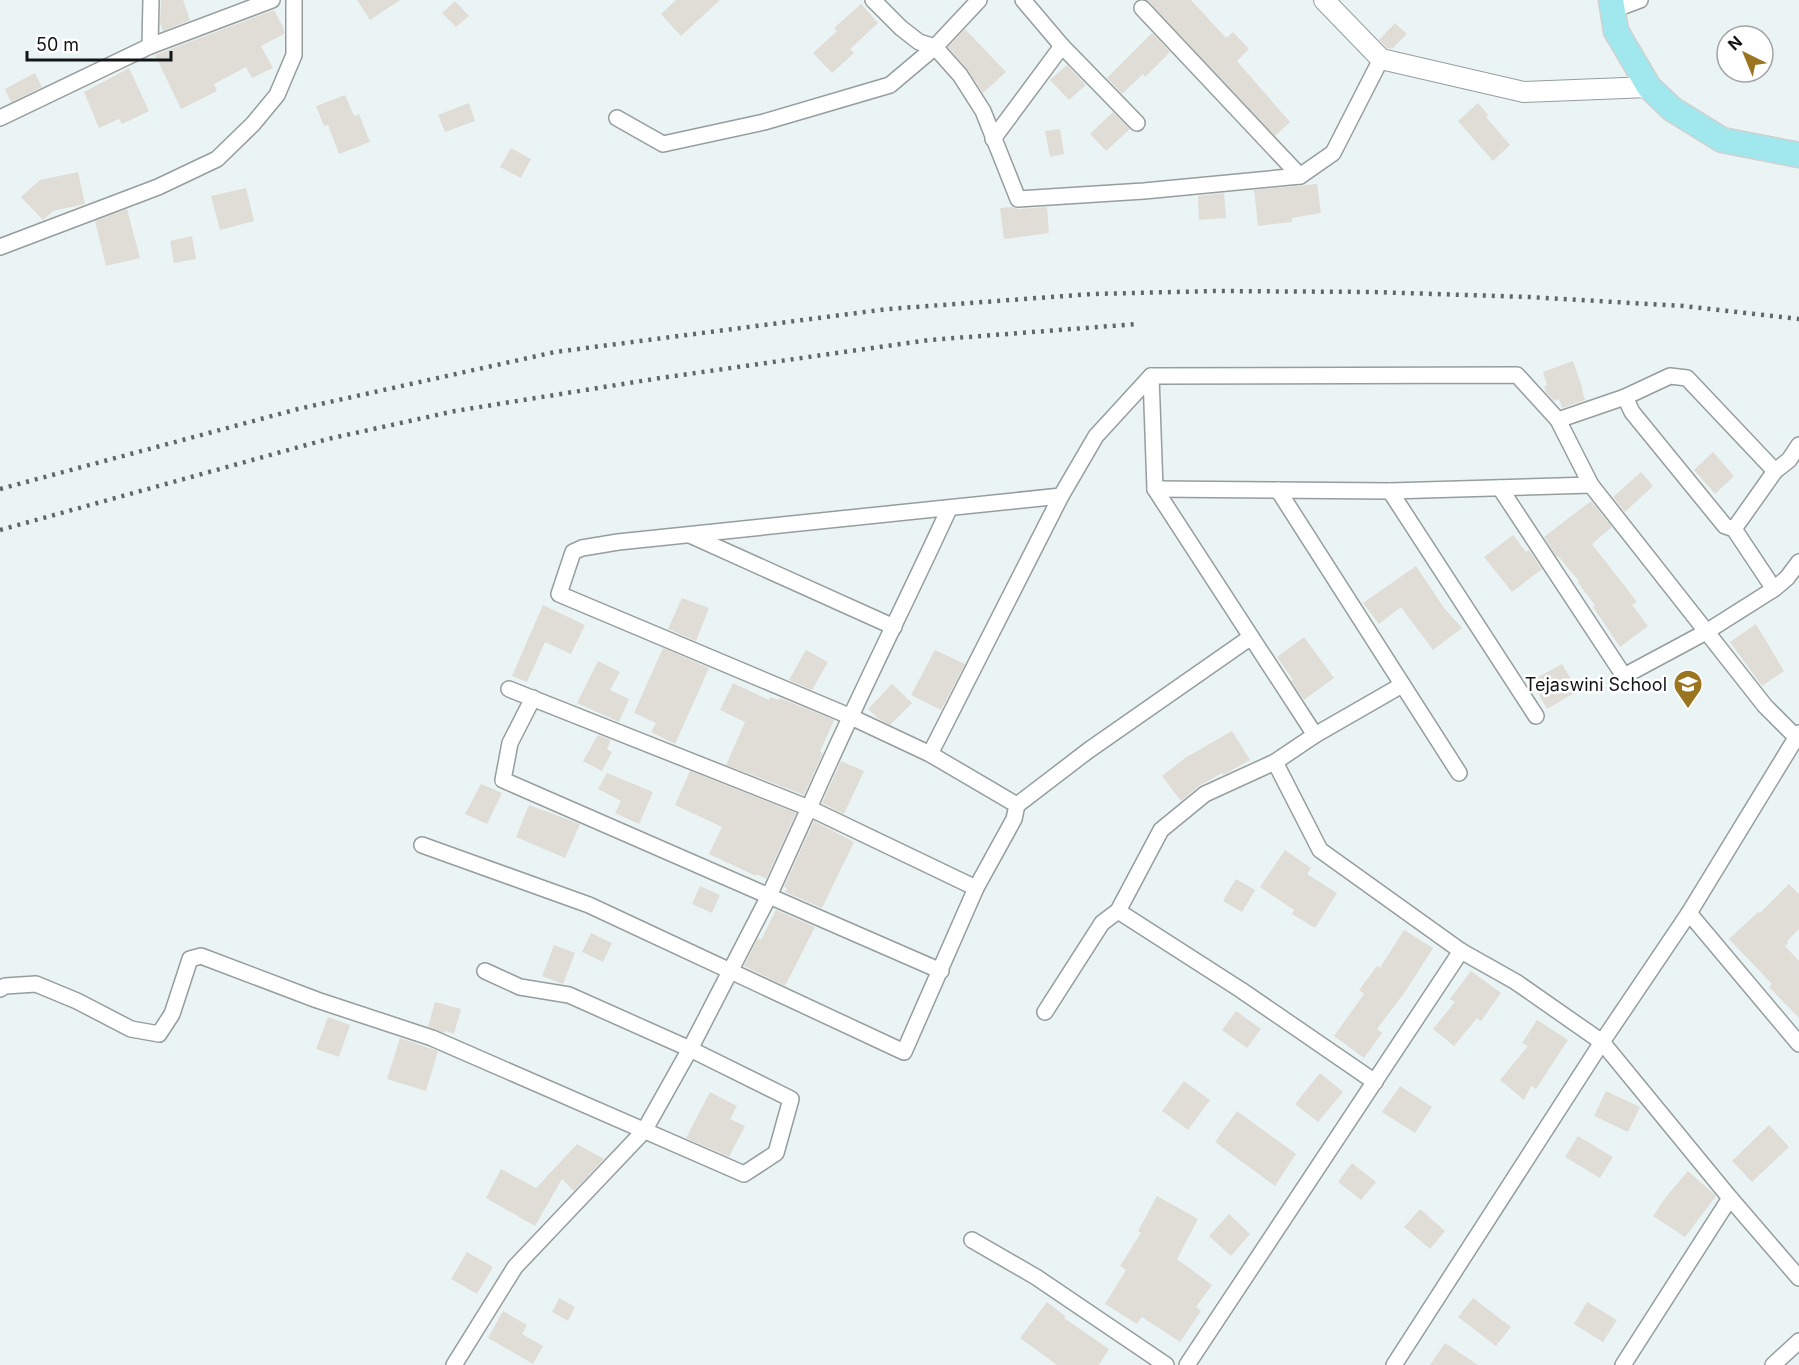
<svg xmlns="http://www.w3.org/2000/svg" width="1799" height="1365" viewBox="0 0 1799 1365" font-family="Inter,sans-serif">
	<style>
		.building { fill: #e0ddd7 }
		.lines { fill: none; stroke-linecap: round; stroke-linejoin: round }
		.minor-casing { stroke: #959d9d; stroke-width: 18 }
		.tertiary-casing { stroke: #959d9d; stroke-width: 22 }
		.primary-casing { stroke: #d0d0d0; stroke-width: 27 }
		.minor { stroke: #fff; stroke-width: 15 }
		.tertiary { stroke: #fff; stroke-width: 20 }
		.primary { stroke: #a1e8ee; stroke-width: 24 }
		.rail { stroke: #616667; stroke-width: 4.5; stroke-dasharray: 3 6; stroke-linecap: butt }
		.labels { text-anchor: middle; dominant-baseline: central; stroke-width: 5; stroke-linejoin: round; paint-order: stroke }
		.poi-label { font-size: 18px; fill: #131616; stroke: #fff; text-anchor: end }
	</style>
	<rect width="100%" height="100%" fill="#ebf4f5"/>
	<!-- building -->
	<g class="building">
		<path d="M161,0H183L190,20L163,31L160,23Z"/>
		<path d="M357,0H400L370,20Z"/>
		<path d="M676,0H720L681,36L661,14Z"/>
		<path d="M1147,0H1191L1226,38L1233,32L1249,49L1237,61L1290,122L1275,136Z"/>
		<path d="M455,1L469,16L456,27L442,13Z"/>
		<path d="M861,4L878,23L850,49L854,53L832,73L813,53L837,31L834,28Z"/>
		<path d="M274,10L284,29V34L261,46L273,68L252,78L246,67L214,84L217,91L181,109L155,55Z"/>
		<path d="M1395,23L1407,34L1392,49L1387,48L1379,40Z"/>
		<path d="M965,29L1006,72L983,93L967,69L948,47Z"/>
		<path d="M1152,33L1170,52L1145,77L1143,74L1122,94L1107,78Z"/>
		<path d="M1067,65L1086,85L1069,100L1050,80Z"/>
		<path d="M129,68L149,111L122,124L119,119L99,128L84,92Z"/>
		<path d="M35,73L42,87L11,102L5,89Z"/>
		<path d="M345,95L354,116L359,114L370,142L339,154L328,125L324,126L316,106Z"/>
		<path d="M469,103L475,121L445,132L438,115Z"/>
		<path d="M1478,103L1488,115L1486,117L1510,145L1493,161L1458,121Z"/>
		<path d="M1113,112L1130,129L1106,151L1090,134Z"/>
		<path d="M1060,129L1064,154L1050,157L1045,131Z"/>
		<path d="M511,148L531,159L521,178L500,167Z"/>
		<path d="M78,172L85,204L53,211L43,220L21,197L40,180Z"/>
		<path d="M1317,184L1321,213L1292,218V222L1258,226L1254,190Z"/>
		<path d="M246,188L254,221L220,230L211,196Z"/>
		<path d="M1224,193L1226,218L1199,220L1198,196Z"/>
		<path d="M1012,207L1019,209L1047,207L1049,233L1004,239L1000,208Z"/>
		<path d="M127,209L140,258L106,266L95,221Z"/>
		<path d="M192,236L196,259L174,263L170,241Z"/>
		<path d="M1573,361L1583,390H1582L1585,400L1562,408L1559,399L1554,401L1546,392L1544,387L1547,385L1543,372Z"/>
		<path d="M1713,452L1734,476L1715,494L1694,470Z"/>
		<path d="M1641,472L1653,486L1625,512L1613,497Z"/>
		<path d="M1591,501L1612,527L1592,544L1637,602L1632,605L1648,626L1620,647L1593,607L1595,605L1578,583L1579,581L1558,556L1557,557L1544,537Z"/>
		<path d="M1513,535L1526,552L1529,550L1542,569L1512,592L1484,557Z"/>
		<path d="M1416,566L1444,608L1462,628L1433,650L1401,607L1379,624L1363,603Z"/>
		<path d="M682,598L709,608L696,641L668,629Z"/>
		<path d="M543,605L585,625L571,654L545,642L527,682L512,676Z"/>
		<path d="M1756,624L1784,671L1762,686L1730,642Z"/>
		<path d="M1304,637L1334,678L1304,700L1291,681L1293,680L1277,657Z"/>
		<path d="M663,648L709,668L675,744L651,732L656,723L634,713Z"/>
		<path d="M806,650L828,662L812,690L789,680Z"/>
		<path d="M935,650L965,664L941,710L911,695Z"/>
		<path d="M598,661L620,672L610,690L629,699L619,722L577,703Z"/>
		<path d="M1562,664L1578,691L1547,709L1531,681Z"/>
		<path d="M733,683L769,700L770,697L779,700L780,698L834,720L820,752L823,753L804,795L726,765L745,722L720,710Z"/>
		<path d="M892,684L912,703L890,725L879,719L868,709Z"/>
		<path d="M1232,731L1250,760L1223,775L1222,773L1199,786L1181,801L1162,776L1185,758Z"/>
		<path d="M598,735L611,740L607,749L612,752L602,771L583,761Z"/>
		<path d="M841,761L864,771L844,814L822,803Z"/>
		<path d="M690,771L796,813L766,879L757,874L756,876L709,854L722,827L675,805Z"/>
		<path d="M607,773L653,792L639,824L615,813L621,801L598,789Z"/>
		<path d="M481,784L502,793L487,824L465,814Z"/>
		<path d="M529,805L580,824L565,858L516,837Z"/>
		<path d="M814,821L854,842L822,908L785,892L787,888L784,887Z"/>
		<path d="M1285,850L1311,868L1307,874L1337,893L1315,928L1292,914L1294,910L1260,887Z"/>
		<path d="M1236,879L1255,890L1242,912L1223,901Z"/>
		<path d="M1789,884L1799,894V929L1787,941L1788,943L1785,946L1799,961V1018L1769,987L1772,984L1729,939L1758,912L1760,913Z"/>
		<path d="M700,886L720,895L712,913L692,904Z"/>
		<path d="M776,910L815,927L785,986L744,966L758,938L761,940Z"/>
		<path d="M1404,930L1433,948L1405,992L1377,1029L1382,1033L1364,1058L1334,1036L1364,994L1359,990L1377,966L1380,968Z"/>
		<path d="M591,933L612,943L603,962L582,952Z"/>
		<path d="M554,945L575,953L563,984L542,976Z"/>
		<path d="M1471,971L1501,993L1481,1021L1477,1018L1454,1046L1433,1029L1455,1002L1450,999Z"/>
		<path d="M435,1002L461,1009L454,1034L445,1031L444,1033L428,1027Z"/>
		<path d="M1236,1011L1261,1029L1247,1048L1222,1030Z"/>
		<path d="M328,1017L350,1025L339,1057L316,1049Z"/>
		<path d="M1537,1020L1568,1040L1536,1089L1531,1086L1524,1100L1500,1080L1528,1046L1522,1043Z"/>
		<path d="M400,1038L438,1051L426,1091L387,1079Z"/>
		<path d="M1320,1073L1343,1092L1318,1122L1295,1104Z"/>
		<path d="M1184,1081L1210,1100L1188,1130L1162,1111Z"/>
		<path d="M1400,1086L1432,1107L1415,1133L1382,1112Z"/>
		<path d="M1606,1091L1640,1107L1628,1132L1594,1116Z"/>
		<path d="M710,1092L737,1106L730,1119L745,1126L729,1157L686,1138Z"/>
		<path d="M1237,1111L1296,1154L1275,1186L1215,1142Z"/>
		<path d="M1769,1125L1789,1147L1752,1182L1732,1161Z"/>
		<path d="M1578,1136L1613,1157L1600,1178L1565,1157Z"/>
		<path d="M577,1144L604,1159L574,1191L562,1179L535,1226L486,1198L501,1169L536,1188Z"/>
		<path d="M1352,1163L1376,1182L1361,1200L1338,1182Z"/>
		<path d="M1688,1171L1716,1196L1685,1237L1653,1216L1666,1197Z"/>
		<path d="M1157,1196L1198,1219L1177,1259L1212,1285L1196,1307L1201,1311L1180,1342L1142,1317L1137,1324L1105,1304L1126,1270L1120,1266L1141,1233L1138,1231Z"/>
		<path d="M1420,1209L1445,1231L1430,1249L1404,1227Z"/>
		<path d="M1229,1214L1250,1234L1231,1256L1209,1236Z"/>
		<path d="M467,1252L493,1267L477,1294L451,1279Z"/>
		<path d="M559,1298L575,1307L568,1321L552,1312Z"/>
		<path d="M1473,1298L1511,1327L1496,1346L1458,1317Z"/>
		<path d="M1047,1302L1065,1316L1064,1318L1109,1349L1099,1365H1057L1020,1338Z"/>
		<path d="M1587,1302L1617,1320L1603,1342L1574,1324Z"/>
		<path d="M503,1311L527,1325L522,1334L543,1346L533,1364L488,1338Z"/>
		<path d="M1445,1343L1478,1365H1430Z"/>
	</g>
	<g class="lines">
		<!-- minor casing -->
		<g class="minor-casing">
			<g id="minor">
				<path d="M873,0L901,28L919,42L935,47L960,75L983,111L1018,199L1144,191L1300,176L1333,153L1381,59"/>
				<path d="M1023,0L1062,46L1137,123"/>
				<path d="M1142,8L1300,176"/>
				<path d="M1613,10L1640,0"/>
				<path d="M150,46L151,0"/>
				<path d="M0,118L150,46L272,0"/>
				<path d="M617,118L663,144L764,122L890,85L935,47L979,0"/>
				<path d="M993,139L1062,46"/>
				<path d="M0,247L158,187L217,159L253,124L277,95L294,55V0"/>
				<path d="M1151,376L1155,489L1315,735"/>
				<path d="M1558,420L1591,485L1765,706L1799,740"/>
				<path d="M1500,488L1624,676L1706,632L1774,589L1734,529L1725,526L1632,412L1625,397"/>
				<path d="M1155,489L1390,491L1591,485"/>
				<path d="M1278,490L1459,773"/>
				<path d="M1390,491L1536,716"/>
				<path d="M1734,529L1775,471L1789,460L1799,445"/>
				<path d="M692,536L894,627"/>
				<path d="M1774,589L1787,578L1799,562"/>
				<path d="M509,689L809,808C853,707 903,609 949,509"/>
				<path d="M930,754L1061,496"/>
				<path d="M1275,762L1320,850L1461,951L1516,982L1602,1042L1730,1198L1799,1278"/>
				<path d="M1017,805L1089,750L1251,637"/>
				<path d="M422,845L589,905L904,1052L976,888L1014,819L1017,805L930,754L849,716L559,594L573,552L582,548L618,542L1061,496L1096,436L1151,376L1517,375L1558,420L1625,397L1670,376L1687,378L1775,471"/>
				<path d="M1118,911L1241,990L1375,1082"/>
				<path d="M1689,913L1799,1044"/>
				<path d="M941,971L769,896L809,808L976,888"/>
				<path d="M0,989L5,986L36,984L77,1001L131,1029L159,1034L172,1014L190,959L201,956L317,1000L432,1038L744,1174L776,1153L791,1099L690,1049L569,995L520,987L485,971"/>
				<path d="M1045,1012L1102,923L1118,911L1161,830L1205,794L1275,762L1315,735L1402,685"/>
				<path d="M972,1240L1036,1277L1166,1365"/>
				<path d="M454,1365L515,1267L644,1131L690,1049L769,896L503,780L510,743L533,698"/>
				<path d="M1187,1365L1461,951"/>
				<path d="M1394,1365L1602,1042L1689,913L1799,733"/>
				<path d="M1623,1365L1730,1198"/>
				<path d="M1773,1365L1799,1341"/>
			</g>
		</g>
		<!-- tertiary casing -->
		<g class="tertiary-casing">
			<path id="tertiary" d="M1324,0L1381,59L1524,92L1649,87"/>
		</g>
		<!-- primary casing -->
		<g class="primary-casing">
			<path id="primary" d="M1611,0L1616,31L1649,87L1672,109L1722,140L1799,155"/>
		</g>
		<!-- minor -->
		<use href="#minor" class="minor"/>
		<!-- tertiary -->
		<use href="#tertiary" class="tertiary"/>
		<!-- primary -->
		<use href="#primary" class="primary"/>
		<!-- rail -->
		<g class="rail">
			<path d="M0,489L298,409L555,352L888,309L1092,294L1215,291L1373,292L1529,297L1683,306L1799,319"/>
			<path d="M0,530L328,439L455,411L660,378L929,340L1137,324"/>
		</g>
	</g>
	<!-- icons -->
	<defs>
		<g id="school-pin" transform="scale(1.5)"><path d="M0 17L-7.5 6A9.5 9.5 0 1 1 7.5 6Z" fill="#9b7420" stroke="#fff"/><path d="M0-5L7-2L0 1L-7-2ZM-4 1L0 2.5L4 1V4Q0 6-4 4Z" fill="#fff"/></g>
	</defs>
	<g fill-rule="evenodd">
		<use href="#school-pin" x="1688" y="684"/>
	</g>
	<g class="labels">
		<!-- poi labels -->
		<g class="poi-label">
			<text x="1667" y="684">Tejaswini School</text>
		</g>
	</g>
	<!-- north arrow -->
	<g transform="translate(1745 54) rotate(317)"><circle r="28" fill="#ffffff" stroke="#a1a2a2" stroke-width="1.5"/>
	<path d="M0-4.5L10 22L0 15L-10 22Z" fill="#9b7420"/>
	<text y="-9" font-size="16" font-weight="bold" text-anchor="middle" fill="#131616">N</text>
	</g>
	<!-- scale -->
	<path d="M27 51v9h144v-9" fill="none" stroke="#131616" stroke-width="3"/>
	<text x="36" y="51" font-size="18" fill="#131616" stroke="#ffffff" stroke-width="4.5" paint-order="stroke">50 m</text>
</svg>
